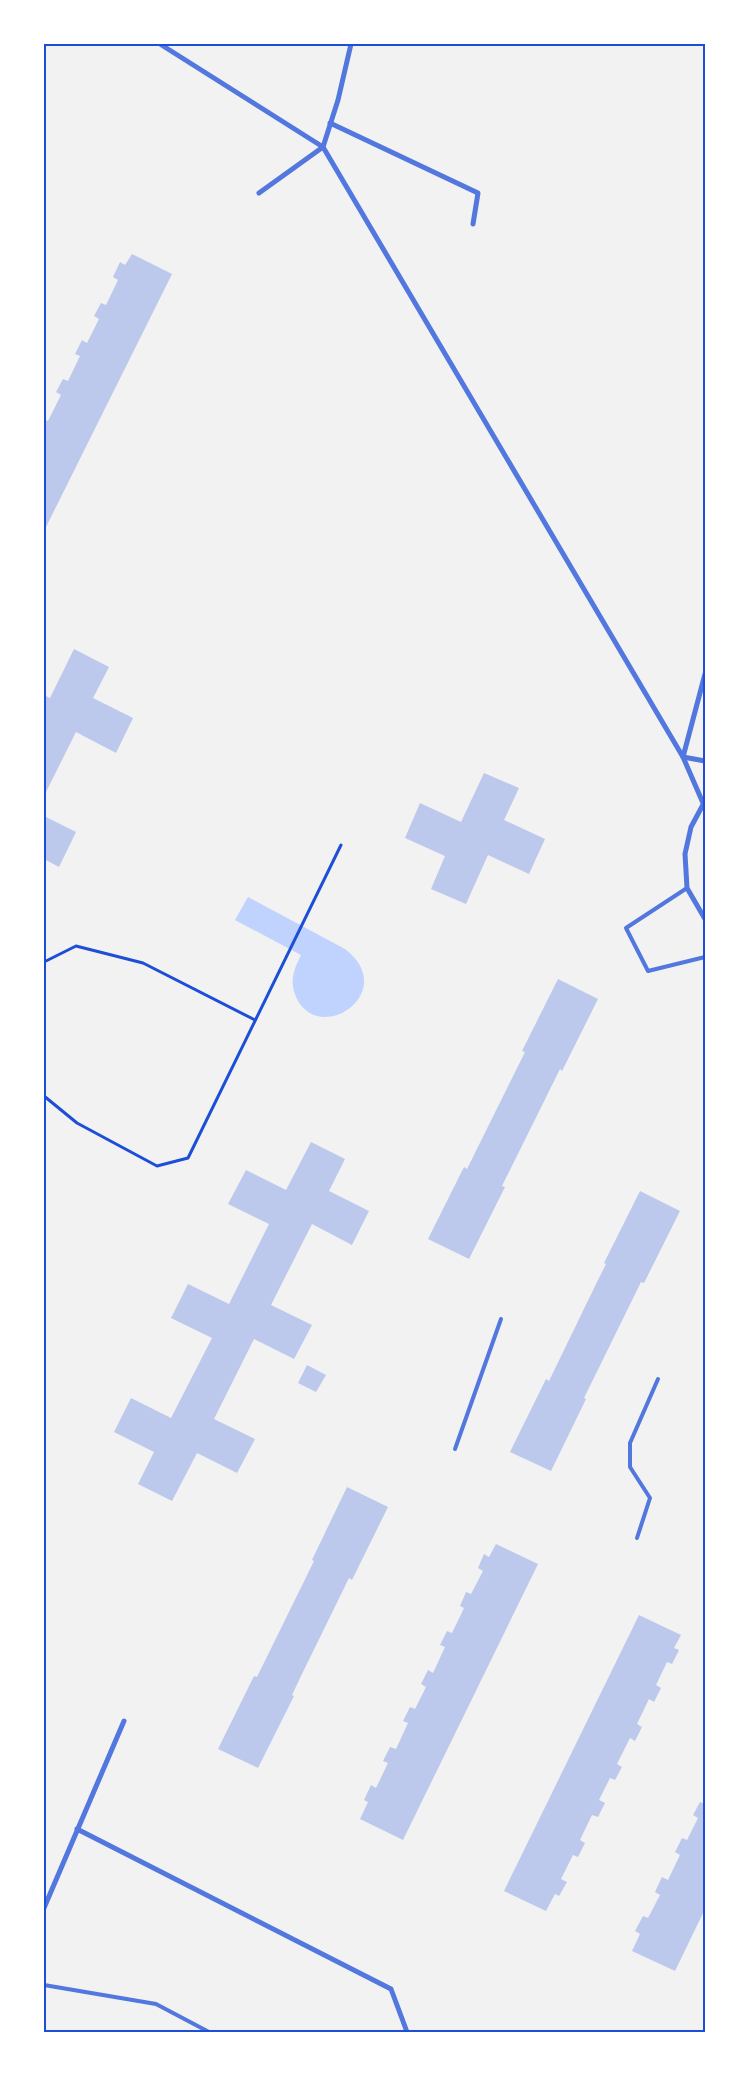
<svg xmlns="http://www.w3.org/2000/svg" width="749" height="2076" viewBox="0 0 749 2076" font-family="Signika,sans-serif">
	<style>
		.water { fill: #bfd3fe }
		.building { fill: #bdc9ec }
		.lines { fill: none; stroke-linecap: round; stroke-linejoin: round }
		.path { stroke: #1d4ed8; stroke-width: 3 }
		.service { stroke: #5277de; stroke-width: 4 }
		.minor { stroke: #5277de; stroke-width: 5 }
		.neatline { fill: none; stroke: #1d4ed8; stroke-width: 2 }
	</style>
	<rect width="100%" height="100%" fill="#f2f2f2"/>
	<!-- water -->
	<path class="water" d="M248,897L345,949C400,991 321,1046 297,999C289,983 293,971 301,955L235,920Z"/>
	<!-- building -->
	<g class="building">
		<path d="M132,254L172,274L44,531V419L48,421L61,395L56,392L63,379L68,381L80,356L75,354L82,340L87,343L99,319L94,316L101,303L106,305L118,280L113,277L120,262L125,265Z"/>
		<path d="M74,649L109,667L93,698L133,718L116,753L76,732L44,796V695L50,698Z"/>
		<path d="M484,773L519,788L504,820L545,839L529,874L488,855L466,904L431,889L445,856L405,838L420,803L461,822Z"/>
		<path d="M44,816L76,832L59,867L44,859Z"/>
		<path d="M558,979L598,999L562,1071L560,1069L502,1186L505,1187L469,1259L428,1239L464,1167L467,1169L525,1052L522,1051Z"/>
		<path d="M311,1142L345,1159L329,1191L369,1211L352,1245L312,1224L271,1305L312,1325L294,1359L254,1339L214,1419L255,1439L237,1473L197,1453L172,1501L138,1484L154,1452L114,1432L131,1398L171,1418L212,1338L171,1318L188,1284L229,1304L269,1224L228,1204L246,1170L286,1190Z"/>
		<path d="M640,1191L680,1211L644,1283L641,1282L584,1398L586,1399L551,1471L510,1452L546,1379L549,1381L597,1282L606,1264L604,1263Z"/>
		<path d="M307,1365L326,1375L316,1392L298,1383Z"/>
		<path d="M347,1487L388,1507L352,1580L349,1578L301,1676L292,1695L294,1696L258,1768L218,1749L254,1676L257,1677L314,1561L312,1560Z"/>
		<path d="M496,1544L538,1564L403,1840L360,1819L368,1802L364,1800L371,1785L376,1788L388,1763L383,1761L390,1747L396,1749L408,1723L403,1721L410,1707L415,1709L426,1687L421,1684L428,1670L433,1673L445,1647L440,1645L447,1631L452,1633L464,1608L460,1606L466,1592L471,1594L483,1571L478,1568L484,1554L489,1557Z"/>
		<path d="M639,1615L681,1635L674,1648L679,1650L672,1664L667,1662L656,1685L661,1688L654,1702L649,1699L637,1724L642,1727L635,1741L630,1738L617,1764L622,1767L615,1780L610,1778L599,1800L605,1803L598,1817L592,1815L580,1840L585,1843L578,1857L573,1855L561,1879L567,1882L559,1896L555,1894L546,1911L504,1891Z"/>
		<path d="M700,1802L705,1804V1909L675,1971L632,1951L640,1934L635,1931L643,1916L648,1918L660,1895L655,1892L662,1877L668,1880L680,1855L675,1852L682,1838L687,1840L698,1818L693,1815Z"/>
	</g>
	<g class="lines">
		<!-- path -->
		<g class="path">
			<path d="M44,962L76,946L143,963L255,1020"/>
			<path d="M44,1096L77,1123L157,1166L188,1158L341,845"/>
		</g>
		<!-- service -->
		<g class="service">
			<path d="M687,888L626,928L648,971L705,957"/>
			<path d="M455,1449L501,1319"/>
			<path d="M637,1538L650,1498L630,1467V1443L658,1379"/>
			<path d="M44,1985L156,2004L209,2032"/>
		</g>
		<!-- minor -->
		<g class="minor">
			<path d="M160,44L323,147L683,757L705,761"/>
			<path d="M330,123L478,193L473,224"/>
			<path d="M259,193L323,147L338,100L351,44"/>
			<path d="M705,801L691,827L685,854L687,888L705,919"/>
			<path d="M703,803L683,757L705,674"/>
			<path d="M77,1829L391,1989L407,2032"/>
			<path d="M44,1908L124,1721"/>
		</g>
	</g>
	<!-- border -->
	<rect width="749" height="2076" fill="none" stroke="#ffffff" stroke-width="90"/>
	<rect x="45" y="45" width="659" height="1986" class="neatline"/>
</svg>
